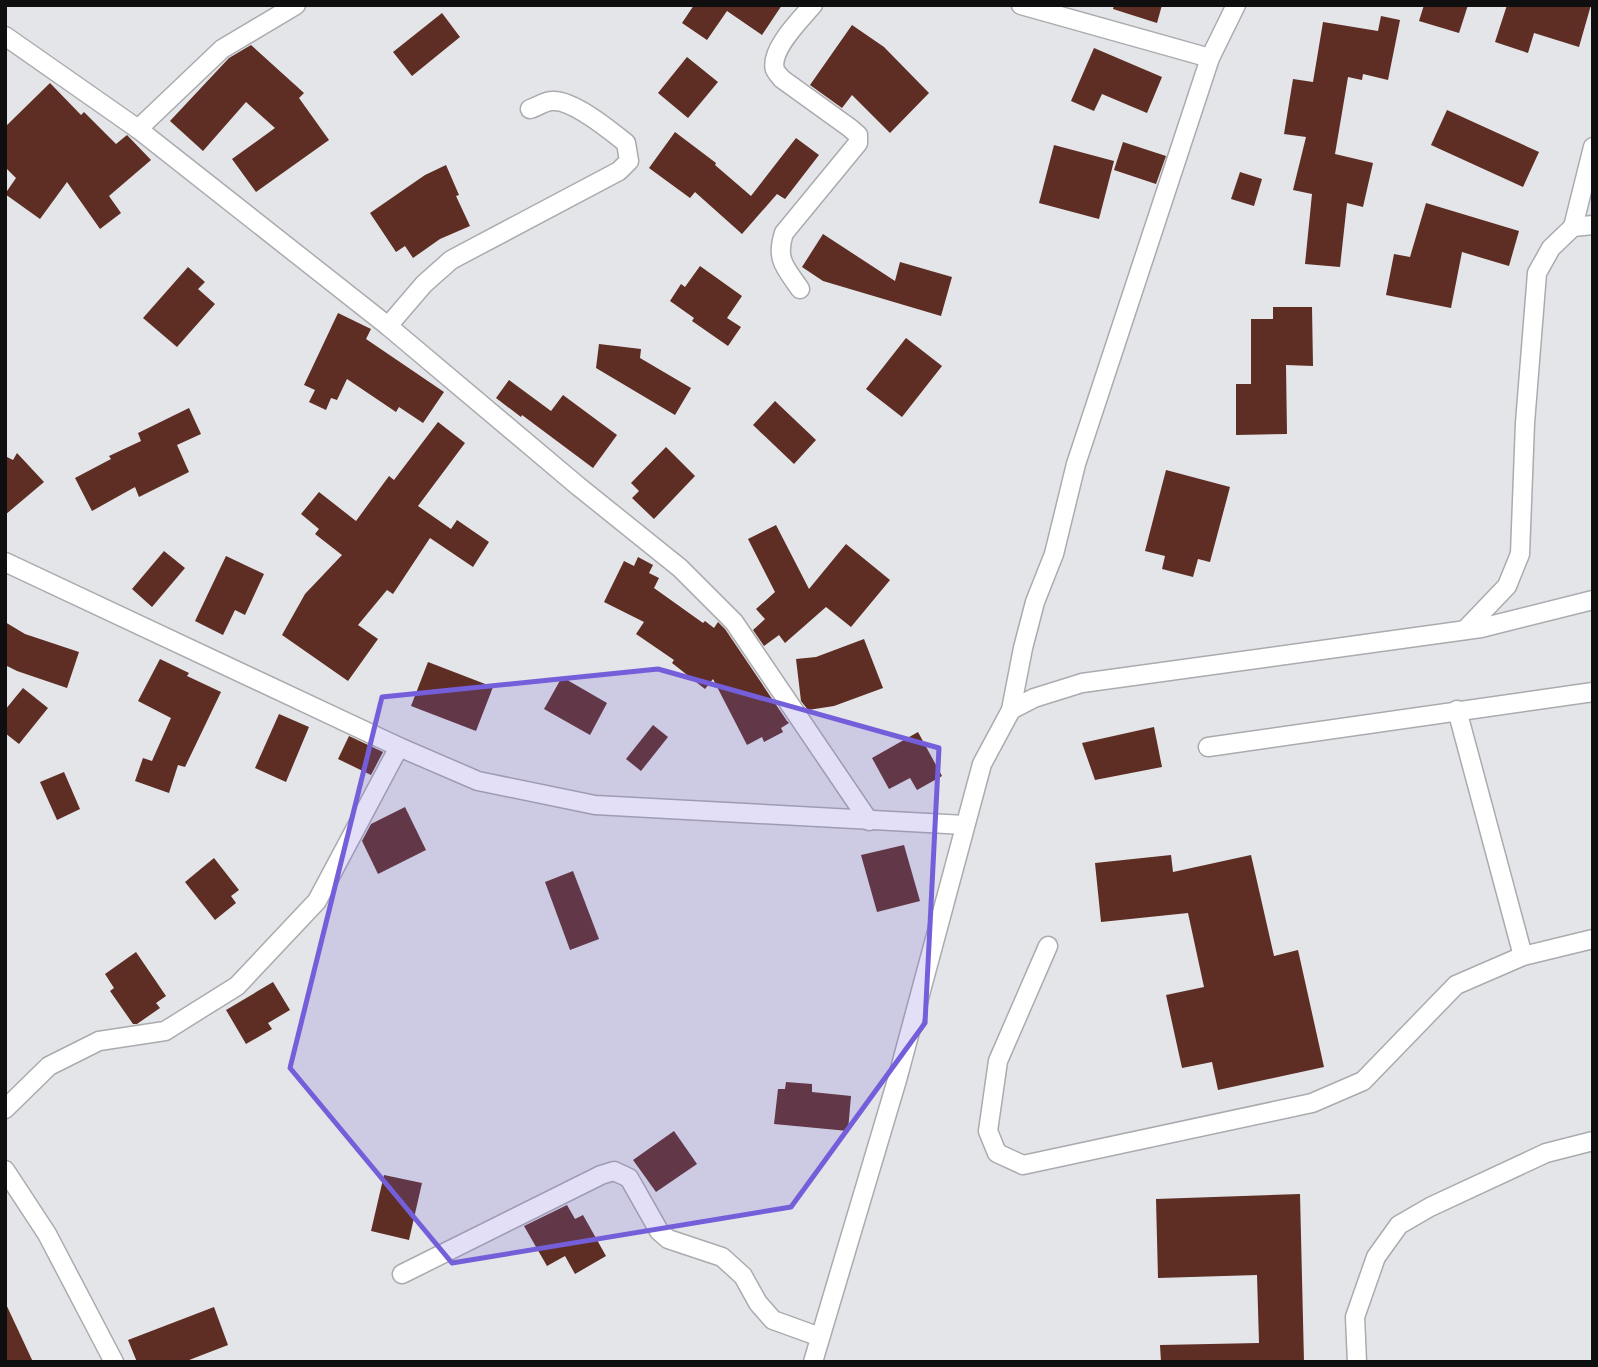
<svg xmlns="http://www.w3.org/2000/svg" width="1598" height="1367" viewBox="0 0 1598 1367" font-family="'Source Serif 4',serif">
	<style>
		.building { fill: #5e2d24 }
		.lines { fill: none; stroke-linecap: round; stroke-linejoin: round }
		.minor-casing { stroke: #aaabae; stroke-width: 21 }
		.minor { stroke: #fff; stroke-width: 18 }
		.marked { fill: #755ed9; fill-opacity: 0.2; stroke: #755ed9; stroke-width: 5; stroke-linejoin: round }
	</style>
	<rect width="100%" height="100%" fill="#e4e5e8"/>
	<!-- building -->
	<g class="building">
		<path d="M694,5H782L762,35L727,11L707,40L682,23Z"/>
		<path d="M1114,5H1162L1157,23L1113,9Z"/>
		<path d="M1424,5H1468L1459,33L1419,21Z"/>
		<path d="M1507,5H1591L1579,47L1534,33L1528,53L1495,42Z"/>
		<path d="M442,13L460,37L412,76L393,52Z"/>
		<path d="M1381,16L1400,20L1388,80L1363,74L1362,80L1348,77L1335,154L1373,163L1363,207L1347,203L1340,267L1305,264L1312,194L1293,190L1306,137L1284,134L1293,79L1313,82L1323,22L1378,31Z"/>
		<path d="M852,25L884,47L929,93L890,133L852,95L842,108L810,85Z"/>
		<path d="M251,45L304,93L299,98L329,140L256,192L232,159L275,128L246,102L203,151L170,121L229,58Z"/>
		<path d="M1094,48L1162,77L1147,113L1102,94L1094,111L1071,101Z"/>
		<path d="M687,57L718,82L688,118L658,93Z"/>
		<path d="M50,83L81,115L84,112L116,144L127,135L151,160L109,196L121,213L100,229L67,182L40,219L5,194L16,178L5,167V127Z"/>
		<path d="M1447,110L1539,152L1523,187L1431,145Z"/>
		<path d="M675,132L716,163L715,165L751,196L796,138L819,155L785,199L777,194L742,234L695,192L690,198L649,168Z"/>
		<path d="M1123,142L1166,156L1156,184L1114,170Z"/>
		<path d="M1054,145L1114,161L1099,219L1039,203Z"/>
		<path d="M446,165L459,195L456,196L470,226L440,239L413,258L405,246L396,252L370,213L425,175Z"/>
		<path d="M1240,172L1262,179L1254,206L1231,199Z"/>
		<path d="M1426,203L1519,231L1509,266L1462,252L1451,308L1386,295L1394,254L1410,257Z"/>
		<path d="M823,234L895,281L900,262L952,277L941,316L823,281L802,267Z"/>
		<path d="M700,266L742,296L727,318L741,327L728,346L692,321L694,318L670,301L681,284L685,287Z"/>
		<path d="M188,267L205,282L198,289L215,304L177,347L143,318Z"/>
		<path d="M1273,307H1312L1313,366L1286,365L1287,434L1236,435V384H1251V319H1273Z"/>
		<path d="M338,313L371,329L366,339L444,392L423,423L399,407L396,412L347,379L337,400L331,398L326,410L309,402L315,390L304,385Z"/>
		<path d="M906,338L942,366L902,417L866,389Z"/>
		<path d="M599,344L641,349L640,358L691,388L675,415L596,368Z"/>
		<path d="M509,380L551,411L563,395L617,435L593,468L522,415L521,417L496,398Z"/>
		<path d="M775,401L816,440L794,464L753,425Z"/>
		<path d="M189,408L201,434L177,445L189,472L139,497L135,487L92,511L75,478L111,459L109,456L141,441L138,433Z"/>
		<path d="M438,422L465,443L418,506L451,529L457,520L489,542L473,567L430,538L393,594L387,590L358,625L378,639L348,681L282,635L305,594L342,555L315,534L319,529L301,514L319,492L356,521L389,476L394,480Z"/>
		<path d="M666,447L695,476L654,519L632,498L639,491L631,483Z"/>
		<path d="M17,453L44,482L5,515V456L13,460Z"/>
		<path d="M1166,470L1230,487L1210,562L1198,559L1193,577L1162,569L1165,556L1145,551Z"/>
		<path d="M776,525L809,589L846,544L890,580L851,627L826,607L785,643L779,635L764,646L753,630L765,619L756,609L775,592L748,539Z"/>
		<path d="M164,551L185,568L152,607L132,589Z"/>
		<path d="M226,556L264,574L245,615L235,610L223,635L195,621Z"/>
		<path d="M638,557L653,565L649,573L659,578L654,588L703,623L705,621L714,628L718,622L725,629L787,721L789,723L781,728L783,732L764,742L762,737L747,745L713,679L705,689L672,663L674,660L636,634L644,622L604,602L624,561L634,566Z"/>
		<path d="M5,622L25,634L79,652L67,688L17,671L5,665Z"/>
		<path d="M864,639L883,688L834,706L808,710L801,701L796,659L816,657Z"/>
		<path d="M160,659L189,673L187,676L221,692L185,767L178,765L169,793L135,781L143,758L152,761L171,718L138,701Z"/>
		<path d="M428,662L493,687L476,731L411,706Z"/>
		<path d="M562,677L607,703L590,735L544,709Z"/>
		<path d="M23,688L48,708L19,744L5,733V710Z"/>
		<path d="M279,714L309,727L286,782L255,768Z"/>
		<path d="M653,725L668,737L641,771L626,759Z"/>
		<path d="M1154,727L1162,767L1095,780L1082,743Z"/>
		<path d="M918,732L942,776L917,790L910,778L889,789L872,758Z"/>
		<path d="M349,736L383,752L371,775L338,759Z"/>
		<path d="M64,772L80,809L57,820L40,782Z"/>
		<path d="M405,807L426,850L378,874L362,841L371,824Z"/>
		<path d="M904,845L920,901L877,912L861,855Z"/>
		<path d="M1171,855L1173,872L1251,855L1274,956L1298,950L1324,1067L1218,1090L1212,1062L1182,1068L1166,995L1204,987L1188,913L1101,922L1095,863Z"/>
		<path d="M214,858L239,890L231,896L236,903L215,920L185,882Z"/>
		<path d="M573,871L599,939L570,950L545,882Z"/>
		<path d="M136,952L166,996L156,1003L160,1008L137,1024H133L110,991L114,988L105,974Z"/>
		<path d="M273,982L290,1010L268,1023L272,1029L246,1044L226,1010Z"/>
		<path d="M786,1082L812,1084V1092L851,1096L848,1131L774,1124L778,1089H785Z"/>
		<path d="M674,1131L697,1164L656,1192L633,1160Z"/>
		<path d="M384,1175L422,1183L409,1240L371,1231Z"/>
		<path d="M1300,1194L1304,1362H1161L1160,1345L1259,1343L1257,1275L1158,1278L1156,1199Z"/>
		<path d="M567,1205L575,1219L583,1215L606,1256L575,1274L565,1256L547,1266L524,1226Z"/>
		<path d="M5,1302L33,1362H5Z"/>
		<path d="M214,1307L228,1345L184,1362H137L128,1340Z"/>
	</g>
	<g class="lines">
		<!-- minor casing -->
		<g class="minor-casing">
			<g id="minor">
				<path d="M1021,5L1210,58"/>
				<path d="M5,36L138,129L388,326L578,486L680,568L734,622L869,821"/>
				<path d="M138,129L222,49L296,5"/>
				<path d="M1573,227L1593,147"/>
				<path d="M800,289C786,268 775,260 784,233L858,143V135L850,128L782,79C782,79 775,71 775,70C769,50 801,19 813,5"/>
				<path d="M388,326L424,284L451,260L619,171L629,161L626,143C610,130 572,99 552,101C545,101 537,107 530,109"/>
				<path d="M5,562L399,747L478,781L595,805L965,825"/>
				<path d="M1465,630L1507,586L1520,554L1525,423L1537,273L1551,248L1573,227L1593,225"/>
				<path d="M1011,710L1023,648L1035,602L1054,554L1076,464L1210,58L1236,5"/>
				<path d="M1457,710L1523,956"/>
				<path d="M1208,747L1593,692"/>
				<path d="M1048,946L998,1061L988,1131L997,1153L1023,1165L1312,1103L1363,1081L1456,985L1523,956L1593,939"/>
				<path d="M5,1109L49,1066L99,1041L165,1031L237,986L317,901L399,747"/>
				<path d="M5,1170L47,1234L114,1362"/>
				<path d="M402,1274L601,1175L614,1171L629,1178L659,1231L668,1239L722,1257L743,1276L758,1303L773,1320L820,1337"/>
				<path d="M813,1362L897,1080L982,764L1011,710L1034,698L1082,683L1481,628L1593,600"/>
				<path d="M1357,1362L1355,1317L1376,1257L1399,1225L1430,1207L1546,1153L1593,1141"/>
			</g>
		</g>
		<!-- minor -->
		<use href="#minor" class="minor"/>
	</g>
	<!-- marked area -->
	<path class="marked" d="M658,669L939,748L925,1023L791,1207L452,1263L290,1068L382,697Z"/>
	<!-- border -->
	<rect width="1598" height="1367" fill="none" stroke="#0f0f10" stroke-width="14"/>
</svg>
